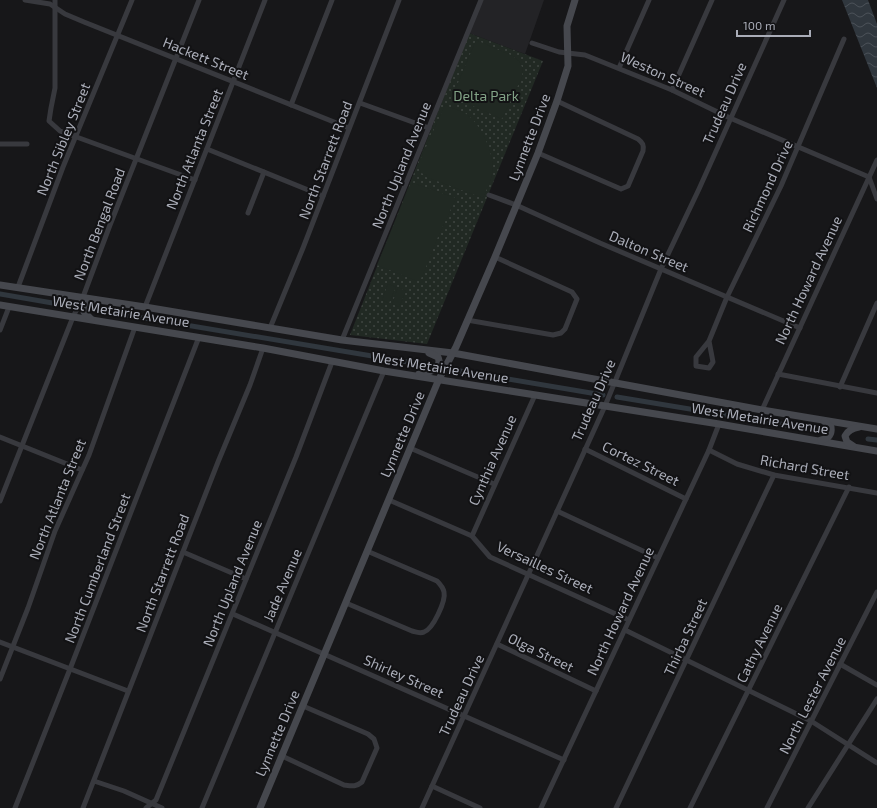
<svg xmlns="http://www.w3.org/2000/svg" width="877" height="808" viewBox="0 0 877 808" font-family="'Exo 2',sans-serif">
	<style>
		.built { fill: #232326 }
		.park { fill: url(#park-dots) }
		.pitch { fill: #212923 }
		.water { fill: url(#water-waves) }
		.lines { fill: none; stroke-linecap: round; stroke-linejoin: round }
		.canal { stroke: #30373e; stroke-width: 5 }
		.street { stroke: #38393e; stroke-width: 5 }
		.secondary { stroke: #46484e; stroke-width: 7 }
		.labels { text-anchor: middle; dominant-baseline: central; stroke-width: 4; stroke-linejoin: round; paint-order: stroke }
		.street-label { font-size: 14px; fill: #aaadb8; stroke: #121214 }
		.park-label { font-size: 14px; fill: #82a286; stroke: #121214 }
	</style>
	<defs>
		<pattern id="park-dots" width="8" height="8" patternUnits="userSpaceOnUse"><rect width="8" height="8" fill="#212923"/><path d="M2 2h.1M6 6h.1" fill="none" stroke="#3f4541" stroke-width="1.8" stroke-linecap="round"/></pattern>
		<pattern id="water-waves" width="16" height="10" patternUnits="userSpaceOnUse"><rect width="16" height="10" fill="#30373e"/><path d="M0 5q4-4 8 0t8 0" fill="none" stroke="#4b5158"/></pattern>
	</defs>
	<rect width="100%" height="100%" fill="#171719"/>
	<!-- built -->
	<path class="built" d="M482,0H544L525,54L469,33Z"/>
	<!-- park -->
	<path class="park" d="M469,33L543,61L427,344L350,335Z"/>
	<!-- pitch -->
	<g class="pitch">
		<path d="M476,40L513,56L519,61L523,69L522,77L502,119L457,99L455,90Z"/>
		<path d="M445,105C451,108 459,110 465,113C481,123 496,156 492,174C491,182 486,190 483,198L426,177L427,175L421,173L418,165Z"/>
		<path d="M413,183L456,198L437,239L422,277L417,281L377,265L410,185H412Z"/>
		<path d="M388,284L396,287L389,303L382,300Z"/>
		<path d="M398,287L406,291L399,307L392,304Z"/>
	</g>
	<!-- water -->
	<path class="water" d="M842,0H868L877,24V88Z"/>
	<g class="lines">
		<!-- canal -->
		<g class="canal">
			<path d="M0,294L70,306"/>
			<path d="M90,309L432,366"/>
			<path d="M454,370L603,395"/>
			<path d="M617,397L811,429"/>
			<path d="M868,439L877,440"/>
		</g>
		<!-- street -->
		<g class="street">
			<path d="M25,0L50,4L65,14L84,22L349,128"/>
			<path d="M55,0V88L51,108L49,121L60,131L195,180"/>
			<path d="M532,43L559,52L585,55L672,90L730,118L869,177L877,199"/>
			<path d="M619,68L649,0"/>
			<path d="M672,90L712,0"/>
			<path d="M360,103L429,128"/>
			<path d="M291,105L332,0"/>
			<path d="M0,144H27"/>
			<path d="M207,149L323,196"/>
			<path d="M538,153L621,189L628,186L643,151C644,145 643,143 638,139L557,101"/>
			<path d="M489,195L516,205L600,243L800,328"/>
			<path d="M248,213L264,172"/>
			<path d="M18,287L63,167L132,0"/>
			<path d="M145,307L265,0"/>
			<path d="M467,320L553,335L561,333L565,329L577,299L572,292L495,257"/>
			<path d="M270,328L303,248L399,0"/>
			<path d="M0,330L9,307"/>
			<path d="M342,340L481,0"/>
			<path d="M709,341L713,362L709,368L696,366V357L709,341L727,297L781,186L844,39"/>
			<path d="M778,374L877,393"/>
			<path d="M840,387L877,303"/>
			<path d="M762,410L877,160"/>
			<path d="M0,437L82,470"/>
			<path d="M410,448L494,484"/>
			<path d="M585,449L686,499"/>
			<path d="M709,450L737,464L774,475L877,493"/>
			<path d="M389,500L472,536L490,557L629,620"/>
			<path d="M0,501L73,317L83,297L110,225L199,0"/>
			<path d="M557,511L658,558"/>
			<path d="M472,536L535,395"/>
			<path d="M183,552L246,579"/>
			<path d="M346,603L412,631C416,632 420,634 424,632C433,629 446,601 444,592C443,587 440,584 437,581L367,551"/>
			<path d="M233,614L564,760"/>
			<path d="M625,630L811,721L877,763"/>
			<path d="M0,642L128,691"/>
			<path d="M497,644L596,691"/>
			<path d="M840,664L877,685"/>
			<path d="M0,679L28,608L55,531L89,455L135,327"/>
			<path d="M282,756L344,785C352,786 356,787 362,782L377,748L374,739L368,734L303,706"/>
			<path d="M94,781L124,791L162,808"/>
			<path d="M432,786L480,808"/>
			<path d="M15,808L70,669L199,337"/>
			<path d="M83,808L218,462L250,385L263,348"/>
			<path d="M146,808L156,800L296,457L332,362"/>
			<path d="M202,808L384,371"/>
			<path d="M422,808L605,406L661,269L699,189L784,0"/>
			<path d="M541,808L709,450L719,424"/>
			<path d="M616,808L774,475"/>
			<path d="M690,808L849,487"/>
			<path d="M767,808L877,592"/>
			<path d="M808,808L877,699"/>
		</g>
		<!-- secondary -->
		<g class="secondary">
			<path d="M0,285L145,307L342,340L453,353L762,410L877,429"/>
			<path d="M0,305L263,348L384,371L719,424L877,451"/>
			<path d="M91,319L84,312V306L87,302L96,300"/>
			<path d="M419,374C429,373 443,369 438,357L429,353"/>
			<path d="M821,440C829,439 832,434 831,427L824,421"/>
			<path d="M853,446L847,442L845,436C848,430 853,428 859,427"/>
			<path d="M260,808L439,379L456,347L495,257L538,153L557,101L568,66L567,26L575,0"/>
		</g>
	</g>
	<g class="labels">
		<!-- street labels -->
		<g class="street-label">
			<text transform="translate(206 58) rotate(22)">Hackett Street</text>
			<text transform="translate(663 74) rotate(24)">Weston Street</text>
			<text transform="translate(724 103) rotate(-66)">Trudeau Drive</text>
			<text transform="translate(529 137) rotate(-69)">Lynnette Drive</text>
			<text transform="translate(63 139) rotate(-68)">North Sibley Street</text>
			<text transform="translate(194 149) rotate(-68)">North Atlanta Street</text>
			<text transform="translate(325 160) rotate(-69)">North Starrett Road</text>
			<text transform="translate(401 165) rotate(-68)">North Upland Avenue</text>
			<text transform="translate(767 186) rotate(-65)">Richmond Drive</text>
			<text transform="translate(99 224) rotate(-69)">North Bengal Road</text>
			<text transform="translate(649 251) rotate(23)">Dalton Street</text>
			<text transform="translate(808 280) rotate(-65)">North Howard Avenue</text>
			<text transform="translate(121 311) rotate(9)">West Metairie Avenue</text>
			<text transform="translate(440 367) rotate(9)">West Metairie Avenue</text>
			<text transform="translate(593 400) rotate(-66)">Trudeau Drive</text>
			<text transform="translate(760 418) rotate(9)">West Metairie Avenue</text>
			<text transform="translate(402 434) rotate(-67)">Lynnette Drive</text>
			<text transform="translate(492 460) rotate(-66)">Cynthia Avenue</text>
			<text transform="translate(641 463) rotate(26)">Cortez Street</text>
			<text transform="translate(805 467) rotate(10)">Richard Street</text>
			<text transform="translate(57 499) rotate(-68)">North Atlanta Street</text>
			<text transform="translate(545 567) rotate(25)">Versailles Street</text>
			<text transform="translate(97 568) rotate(-69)">North Cumberland Street</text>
			<text transform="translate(162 573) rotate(-69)">North Starrett Road</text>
			<text transform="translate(232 583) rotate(-68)">North Upland Avenue</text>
			<text transform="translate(282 585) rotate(-67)">Jade Avenue</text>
			<text transform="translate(620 611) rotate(-65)">North Howard Avenue</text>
			<text transform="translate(685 637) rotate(-65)">Thirba Street</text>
			<text transform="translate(759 643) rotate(-64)">Cathy Avenue</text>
			<text transform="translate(541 652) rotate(26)">Olga Street</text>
			<text transform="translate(404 676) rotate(24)">Shirley Street</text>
			<text transform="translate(461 695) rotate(-65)">Trudeau Drive</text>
			<text transform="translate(812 695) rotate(-63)">North Lester Avenue</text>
			<text transform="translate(277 733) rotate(-67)">Lynnette Drive</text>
		</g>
		<!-- park labels -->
		<g class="park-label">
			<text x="486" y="95">Delta Park</text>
		</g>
	</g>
	<!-- scale -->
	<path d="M737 30v6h73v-6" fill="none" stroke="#aaadb8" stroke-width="2"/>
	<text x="743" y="30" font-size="12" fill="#aaadb8" stroke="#121214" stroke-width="3" paint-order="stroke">100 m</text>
</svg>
